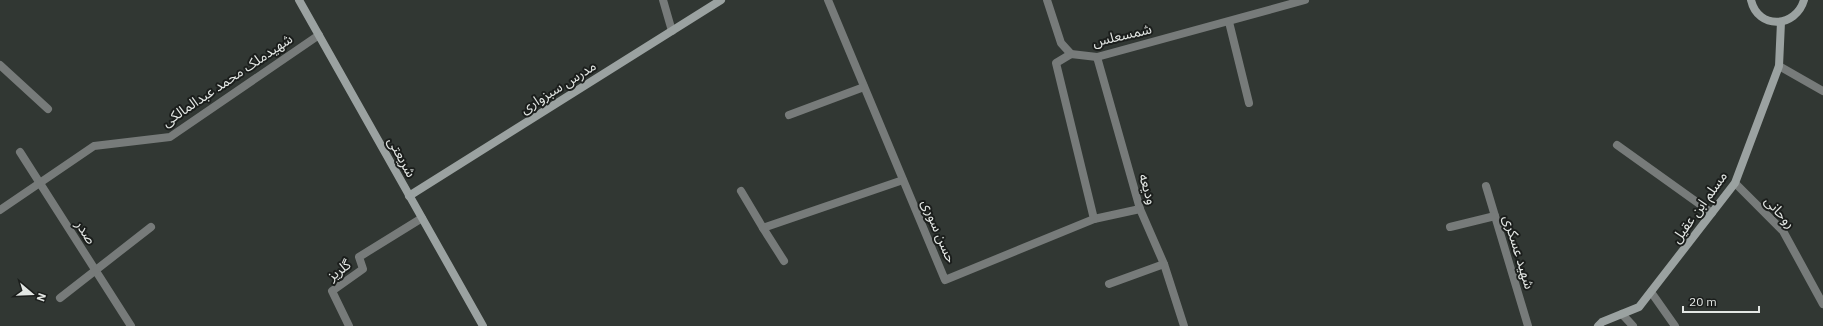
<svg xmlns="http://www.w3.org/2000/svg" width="1823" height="326" viewBox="0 0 1823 326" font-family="'IBM Plex Sans','Noto Sans Arabic',sans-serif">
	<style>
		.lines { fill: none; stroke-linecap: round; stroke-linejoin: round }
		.street { stroke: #777b7a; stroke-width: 8 }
		.secondary { stroke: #9ba2a1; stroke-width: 8 }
		.labels { text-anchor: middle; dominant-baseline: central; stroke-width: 4; stroke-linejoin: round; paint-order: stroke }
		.street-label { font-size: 14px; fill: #e3e7e4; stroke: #1b1e1c }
	</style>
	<rect width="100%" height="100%" fill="#313733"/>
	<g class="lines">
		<!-- street -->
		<g class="street">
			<path d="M663,0L672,31"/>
			<path d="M828,0L945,280L1094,219L1140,209"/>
			<path d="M1047,0L1061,43L1071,54"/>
			<path d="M1229,22L1249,103"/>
			<path d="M1097,57L1140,209L1164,264L1184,326"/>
			<path d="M0,65L48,109"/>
			<path d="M1779,66L1823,91"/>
			<path d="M789,115L864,87"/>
			<path d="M1617,145L1712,213"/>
			<path d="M20,152L131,326"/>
			<path d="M1735,183L1783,231L1823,304"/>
			<path d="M1486,186L1528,326"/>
			<path d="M741,191L763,228L903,180"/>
			<path d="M0,210L94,146L170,137L319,35"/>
			<path d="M1094,219L1056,63L1071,54L1097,57L1305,0"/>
			<path d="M1450,227L1495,216"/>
			<path d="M763,228L784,261"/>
			<path d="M1109,284L1164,264"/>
			<path d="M1651,292L1675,326"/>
			<path d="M60,298L151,227"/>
			<path d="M1622,314L1633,326"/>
			<path d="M349,326L332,291L363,269L359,257L422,218"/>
		</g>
		<!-- secondary -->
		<g class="secondary">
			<path d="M299,0L483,326"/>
			<path d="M1751,0C1758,30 1796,28 1804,0"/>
			<path d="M409,196L721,0"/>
			<path d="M1598,326L1602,322L1639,307L1735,183L1779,66L1781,22"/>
		</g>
	</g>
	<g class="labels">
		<!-- street labels -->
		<g class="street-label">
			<text transform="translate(1122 35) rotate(-13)">شمسعلس</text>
			<text transform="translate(227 80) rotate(-34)">شهیدملک محمد عبدالمالکی</text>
			<text transform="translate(558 87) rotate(-32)">مدرس سبزواری</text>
			<text transform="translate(402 157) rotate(61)">شریعتی</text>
			<text transform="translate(1148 189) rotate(73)">ودیعه</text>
			<text transform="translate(1699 207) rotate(-54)">مسلم ابن عقیل</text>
			<text transform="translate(1780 212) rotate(48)">روحانی</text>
			<text transform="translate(939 231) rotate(67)">حسن سوری</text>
			<text transform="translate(86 232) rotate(57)">صدر</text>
			<text transform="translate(1519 252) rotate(73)">شهید عسکری</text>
			<text transform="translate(339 270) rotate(-37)">گلریز</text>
		</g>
	</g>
	<!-- north arrow -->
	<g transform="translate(32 294) rotate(109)" stroke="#1b1e1c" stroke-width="3" paint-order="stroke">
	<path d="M0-3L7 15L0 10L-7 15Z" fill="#e3e7e4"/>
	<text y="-6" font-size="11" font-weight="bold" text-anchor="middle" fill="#e3e7e4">N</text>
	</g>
	<!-- scale -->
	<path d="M1683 306v6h76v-6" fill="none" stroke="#e3e7e4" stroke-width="2"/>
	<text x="1689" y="306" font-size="12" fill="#e3e7e4" stroke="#1b1e1c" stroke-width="3" paint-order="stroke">20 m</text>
</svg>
